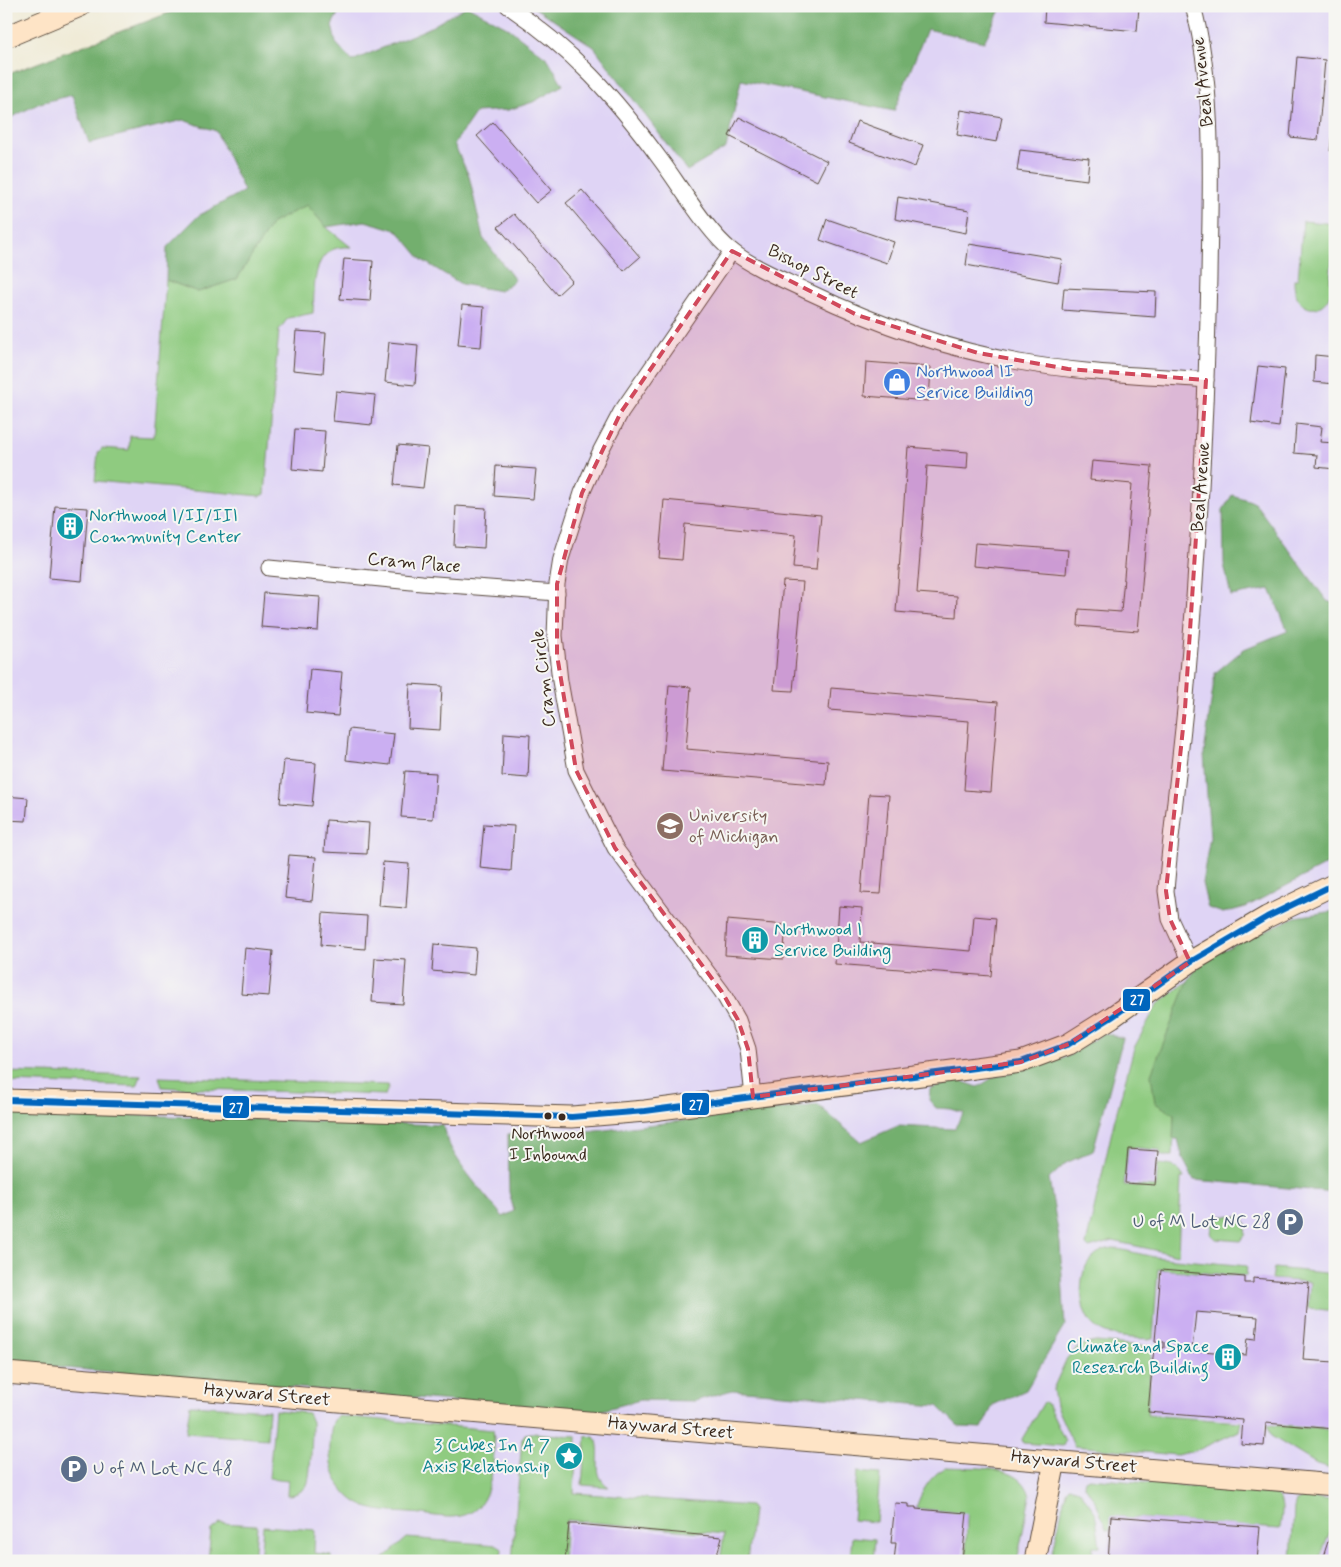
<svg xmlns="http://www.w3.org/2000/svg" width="1341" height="1567" viewBox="0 0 1341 1567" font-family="Mynerve,sans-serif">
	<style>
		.built { fill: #dfd4f5 }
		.green { fill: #8fcb80; stroke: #657a4f }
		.forest { fill: #73af6e; stroke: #576c46 }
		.building { fill: #cbaff2; fill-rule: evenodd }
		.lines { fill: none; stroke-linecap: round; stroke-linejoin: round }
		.street-casing { stroke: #56473a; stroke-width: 17 }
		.secondary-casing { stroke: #56473a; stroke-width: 23 }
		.street { stroke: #fff; stroke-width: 15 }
		.secondary { stroke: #fee4c6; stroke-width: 21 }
		.bus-1-casing { stroke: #f6f6f2; stroke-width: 10 }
		.bus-1 { stroke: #0065bd; stroke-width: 6 }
		.marked { fill: #d1495b; fill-opacity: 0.2; stroke: #d1495b; stroke-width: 4; stroke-dasharray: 10 6; stroke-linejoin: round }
		.bus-dot { fill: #3b2a1e; stroke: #f6f6f2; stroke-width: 2 }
		.labels { text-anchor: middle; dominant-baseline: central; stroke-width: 4; stroke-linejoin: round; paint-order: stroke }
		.bus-label { font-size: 17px; fill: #3b2a1e; stroke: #f6f6f2 }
		.street-label { font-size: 18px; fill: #3b2a1e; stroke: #f6f6f2 }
		.shop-label { font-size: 18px; fill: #366cbe; stroke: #f6f6f2; text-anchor: start }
		.culture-label { font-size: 18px; fill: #0d838f; stroke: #f6f6f2; text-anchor: start }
		.education-label { font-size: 18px; fill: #785e54; stroke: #f6f6f2; text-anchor: start }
		.service-label { font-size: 18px; fill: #4e5e75; stroke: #f6f6f2; text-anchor: end }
		.line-badge { stroke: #f6f6f2; stroke-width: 2 }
		.badge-label { font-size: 14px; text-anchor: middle; font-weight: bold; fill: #fff }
	</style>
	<rect width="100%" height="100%" fill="#f6f6f2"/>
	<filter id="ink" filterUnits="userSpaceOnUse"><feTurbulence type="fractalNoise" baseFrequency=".02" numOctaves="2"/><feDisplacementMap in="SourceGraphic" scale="10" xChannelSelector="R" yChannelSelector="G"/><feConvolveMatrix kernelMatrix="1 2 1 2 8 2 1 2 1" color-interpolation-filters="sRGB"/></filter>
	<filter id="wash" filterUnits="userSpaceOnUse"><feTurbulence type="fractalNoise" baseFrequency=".0096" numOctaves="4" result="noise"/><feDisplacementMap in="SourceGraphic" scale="20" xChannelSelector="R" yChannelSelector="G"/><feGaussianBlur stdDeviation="1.12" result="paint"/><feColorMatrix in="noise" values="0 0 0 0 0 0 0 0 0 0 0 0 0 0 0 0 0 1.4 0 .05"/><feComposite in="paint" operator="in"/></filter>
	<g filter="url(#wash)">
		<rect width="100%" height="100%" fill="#f0ebd7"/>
		<!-- built -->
		<path class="built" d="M213,6H1335V1561H6V91Z"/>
		<!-- green -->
		<g class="green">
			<path d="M307,204L326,227L351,247C311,244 315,284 313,313L288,318L279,330L265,494L261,496L95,481L98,453L102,448L129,450L130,436L154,437L166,280L198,292L237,279L272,223Z"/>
			<path d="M1303,221L1335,224L1330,281L1333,282C1329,319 1293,316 1294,279H1298Z"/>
			<path d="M1188,981L1174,1114L1173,1156H1162L1159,1150L1128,1147L1124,1185L1156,1187L1158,1164C1171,1165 1178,1166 1184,1178H1181L1178,1255L1113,1241L1089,1248L1086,1245L1114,1122L1134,1048L1157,1005Z"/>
			<path d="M6,1072L141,1076L137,1086L6,1082Z"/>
			<path d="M159,1077L388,1085L389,1086L385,1095L176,1088L162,1087Z"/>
			<path d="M1217,1216L1242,1217L1246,1224L1245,1236L1240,1241L1216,1239L1211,1234L1213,1221Z"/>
			<path d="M1114,1248L1154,1257L1247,1266L1246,1276L1158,1269L1153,1339C1135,1338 1107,1339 1093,1325C1079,1311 1077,1275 1090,1260C1097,1252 1104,1249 1114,1248Z"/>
			<path d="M1274,1268L1335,1274V1311L1308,1308L1310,1282L1272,1279Z"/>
			<path d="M1096,1342L1152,1347L1147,1415L1241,1422L1239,1431L1200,1449L1177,1455L1074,1446L1056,1406L1053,1389L1067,1358L1081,1345Z"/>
			<path d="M1044,1402L1047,1403L1065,1441L1063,1446L1023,1443L1022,1439Z"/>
			<path d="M190,1405L269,1410L267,1439L186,1433Z"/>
			<path d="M275,1410L308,1413L312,1422C312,1434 311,1476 307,1485C303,1492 294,1495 287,1495L288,1480L269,1478Z"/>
			<path d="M337,1416L493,1430C496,1451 493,1499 473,1511C458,1521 438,1516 421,1514C404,1512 385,1513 369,1508C342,1500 328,1471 330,1445C331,1435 330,1423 337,1416Z"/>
			<path d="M1268,1425L1335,1430V1470L1320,1466L1271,1436Z"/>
			<path d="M531,1433L574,1436L577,1438L574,1493L750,1506L753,1510L747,1561H720L724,1534L566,1520L563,1561H512L522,1439L525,1434Z"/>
			<path d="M586,1436L594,1437L597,1441C602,1459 591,1475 609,1487L582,1485Z"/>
			<path d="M945,1467C972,1469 1022,1462 1030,1496L1017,1561H966L967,1514L916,1508C922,1490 929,1478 945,1467Z"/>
			<path d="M857,1472L880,1474L876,1522L853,1520Z"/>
			<path d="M1089,1478L1275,1494C1286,1502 1281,1517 1280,1529L1111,1516L1110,1530L1106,1529L1097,1504L1084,1484L1085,1480Z"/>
			<path d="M1069,1487L1079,1490L1095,1512L1100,1547H1093L1092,1561H1051L1066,1491Z"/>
			<path d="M1303,1498L1335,1500V1518L1319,1561H1291L1294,1508L1296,1501Z"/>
			<path d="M220,1523L257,1525L254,1561H208L211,1530Z"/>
			<path d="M263,1526L315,1530L314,1553L331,1555V1561H260Z"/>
			<path d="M852,1537L875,1539L873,1561H850Z"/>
			<path d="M407,1538L498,1545L502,1549L501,1561H381Z"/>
		</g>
		<!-- forest -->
		<g class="forest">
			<path d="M187,6H342L332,25L336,43L352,61L429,28L467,6L507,27L548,59L563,85L533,102L508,110L476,112L454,144L469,176L483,238L515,280L500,291L461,284L422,260L397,230L365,221L326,227L307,205L272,223L237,279L198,292L166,280L167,247L198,216L244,191L216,131L183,120L89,143L72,95L40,103L6,120V75Z"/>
			<path d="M532,6H1002L984,42L927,29L894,111L741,80L726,148L687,171L594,47Z"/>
			<path d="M1232,495L1254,502L1327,601L1335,604V860L1246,907L1223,913L1208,908L1202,883L1210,837L1204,754L1215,673L1244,649L1288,631L1270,589L1231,596L1224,564L1223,510Z"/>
			<path d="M1335,911V1192L1194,1180L1183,1159L1178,1139H1173L1174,1114L1155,1103L1151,1074L1188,981L1196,968L1219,952L1295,917Z"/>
			<path d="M1104,1033L1123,1038L1093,1151L1066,1163L1049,1179L1060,1243L1065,1325L1026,1390L993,1405L982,1428L959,1427L938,1406L732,1390L695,1401L640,1400L592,1413L6,1363V1111L443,1125C447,1155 484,1193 503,1217L514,1211L509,1192L508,1134L588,1132L818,1105L861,1142L898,1126L954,1129L964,1113L951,1109L936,1108L929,1100L930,1089L958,1080L978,1087L994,1077L1068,1056Z"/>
		</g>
		<g id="blocks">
			<!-- building -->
			<g class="building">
				<path d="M1045,6L1139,7L1137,31L1044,22Z"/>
				<path d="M1297,57L1325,60L1318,140L1290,137Z"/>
				<path d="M961,110L1002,117L997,142L957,135Z"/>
				<path d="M739,117L827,161L817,181L729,136Z"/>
				<path d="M857,121L923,145L915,167L849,143Z"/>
				<path d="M493,122L552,190L536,203L477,136Z"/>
				<path d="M1333,122H1335V151H1330Z"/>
				<path d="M1020,150L1089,158L1087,180L1017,171Z"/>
				<path d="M582,190L640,257L624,271L566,203Z"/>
				<path d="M898,197L969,210L966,233L895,219Z"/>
				<path d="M514,214L572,281L557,295L498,227Z"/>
				<path d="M827,219L894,242L887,263L820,240Z"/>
				<path d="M969,244L1062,259L1058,282L966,265Z"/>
				<path d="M344,259L373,261L370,301L340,299Z"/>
				<path d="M1064,288L1156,292L1155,317L1062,310Z"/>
				<path d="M462,305L484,307L481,347L458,345Z"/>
				<path d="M296,331L326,333L323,373L293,370Z"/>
				<path d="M389,342L418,345L415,385L385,382Z"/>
				<path d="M1315,355L1335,357V384L1314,382Z"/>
				<path d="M866,362L931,367L929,401L864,396Z"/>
				<path d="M1258,366L1285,369L1279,427L1251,423Z"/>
				<path d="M336,391L375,395L372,425L333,421Z"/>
				<path d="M1296,424L1322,427L1320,442L1335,443V469L1316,467L1317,455L1294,453Z"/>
				<path d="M295,429L325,431L322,472L292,469Z"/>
				<path d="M398,445L428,448L423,488L394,485Z"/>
				<path d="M908,447L968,452L967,469L927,466L917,593L957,596L956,617L896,612Z"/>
				<path d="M1092,461L1152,466L1138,631L1078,626L1079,609L1121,612L1132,484L1090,480Z"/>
				<path d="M496,466L536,469L533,499L494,496Z"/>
				<path d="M664,500L821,515L816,570L793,568L796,535L685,524L682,560L659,558Z"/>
				<path d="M55,506L88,508L82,581L49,578Z"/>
				<path d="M456,506L486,508L484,548L454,546Z"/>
				<path d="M975,543L1068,550L1066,574L973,566Z"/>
				<path d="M783,581L803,582L793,691L774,690Z"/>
				<path d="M264,593L320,597L318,631L261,627Z"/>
				<path d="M310,669L342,672L338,716L306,713Z"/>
				<path d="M410,684L442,686L440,730L408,728Z"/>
				<path d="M669,685L691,687L686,749L828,761L826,785L662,771Z"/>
				<path d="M831,688L998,702L991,792L964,790L969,721L829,710Z"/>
				<path d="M349,729L394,734L390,765L346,760Z"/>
				<path d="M504,733L530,735L528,778L502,776Z"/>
				<path d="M284,760L316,763L312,806L280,803Z"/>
				<path d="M405,771L436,773L433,819L401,817Z"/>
				<path d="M869,794L889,795L881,894L861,893Z"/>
				<path d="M6,796L28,798L26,821L6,820Z"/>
				<path d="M326,820L369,823L367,854L324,852Z"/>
				<path d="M484,824L514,826L511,871L480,868Z"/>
				<path d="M289,855L316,857L312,901L285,898Z"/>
				<path d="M383,862L409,864L406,908L379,906Z"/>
				<path d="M839,906L862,908L860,942L971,951L974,916L996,918L991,976L835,964Z"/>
				<path d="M323,913L367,916L365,949L321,945Z"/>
				<path d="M727,920L786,925L783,959L725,955Z"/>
				<path d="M434,944L476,948L474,975L432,971Z"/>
				<path d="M245,948L273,951L269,996L241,994Z"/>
				<path d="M375,958L406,960L403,1004L372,1002Z"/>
				<path d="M1128,1149L1158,1151L1155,1185L1125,1183Z"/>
				<path d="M1161,1270L1245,1277V1283H1253V1278L1309,1283L1303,1360L1335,1362V1429L1266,1423L1264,1446L1241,1444L1243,1420L1148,1412L1154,1347L1164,1348V1342L1155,1341ZM1196,1312L1258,1317L1256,1339L1248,1338L1246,1355L1192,1350Z"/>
				<path d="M895,1503L909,1504V1507H916V1509L967,1513L962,1561H894L896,1543H891Z"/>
				<path d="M1111,1516L1260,1527L1257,1561H1108Z"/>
				<path d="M1334,1523L1335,1558L1323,1557Z"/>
				<path d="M569,1524H576L722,1537L715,1561H565Z"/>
			</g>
		</g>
	</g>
	<g filter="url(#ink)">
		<use href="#blocks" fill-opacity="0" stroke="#56473a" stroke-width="1"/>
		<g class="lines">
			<!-- street casing -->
			<g class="street-casing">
				<g id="street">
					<path d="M508,6C573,50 614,96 660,159C679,184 708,233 732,251C754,268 784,280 809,292C876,324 946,349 1019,362C1080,373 1144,375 1206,380"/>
					<path d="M732,251L621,412L601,450L582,493L561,559L557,584L555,636L560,681L576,770L615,848L722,992L738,1020L748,1049L753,1097"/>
					<path d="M269,568L422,583L557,593"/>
					<path d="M1190,962L1170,919L1166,891C1171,830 1179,770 1185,709C1198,565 1206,421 1209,277C1210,191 1216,90 1193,6"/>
				</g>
			</g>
			<!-- secondary casing -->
			<g class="secondary-casing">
				<g id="secondary">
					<path d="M6,37L80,6"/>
					<path d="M6,1100L572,1117L645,1111L1021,1062L1069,1044L1112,1017L1190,962L1267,917L1335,884"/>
					<path d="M6,1373L1335,1485"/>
					<path d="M1035,1561L1055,1461"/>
				</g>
			</g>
			<!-- street -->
			<use href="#street" class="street"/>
			<!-- secondary -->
			<use href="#secondary" class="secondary"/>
			<!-- bus-1 casing -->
			<g class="bus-1-casing">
				<path id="bus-1" d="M6,1100L572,1117L645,1111L1021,1062L1069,1044L1112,1017L1190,962L1267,917L1335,884"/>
			</g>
			<!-- bus-1 -->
			<use href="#bus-1" class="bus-1"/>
		</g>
	</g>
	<!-- marked area -->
	<path class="marked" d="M732,251L857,315L978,353L1068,369L1206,380L1185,709L1166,891L1170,919L1190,962L1069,1044L1021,1062L753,1097L748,1049L738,1020L722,992L615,848L576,770L557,655V584L582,493L621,412Z"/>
	<!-- icons -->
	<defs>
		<g id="shop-disc" transform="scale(1.4375)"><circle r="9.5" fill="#3f7fe0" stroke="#f6f6f2"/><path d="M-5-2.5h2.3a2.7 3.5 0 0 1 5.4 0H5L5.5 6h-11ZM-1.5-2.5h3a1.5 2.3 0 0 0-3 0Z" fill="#fff"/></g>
		<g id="building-disc" transform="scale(1.4375)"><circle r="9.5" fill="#0f9aa8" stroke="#f6f6f2"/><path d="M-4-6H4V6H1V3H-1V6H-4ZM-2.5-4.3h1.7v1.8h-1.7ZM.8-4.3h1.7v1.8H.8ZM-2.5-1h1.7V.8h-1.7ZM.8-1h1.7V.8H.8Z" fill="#fff"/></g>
		<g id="university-disc" transform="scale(1.4375)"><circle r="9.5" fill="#8d6e63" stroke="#f6f6f2"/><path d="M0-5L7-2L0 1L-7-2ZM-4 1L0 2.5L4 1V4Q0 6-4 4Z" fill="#fff"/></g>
		<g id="parking-disc" transform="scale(1.4375)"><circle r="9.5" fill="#5c6f8a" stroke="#f6f6f2"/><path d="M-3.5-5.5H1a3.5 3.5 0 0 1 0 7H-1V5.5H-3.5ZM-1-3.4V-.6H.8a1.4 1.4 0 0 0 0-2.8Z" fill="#fff"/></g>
		<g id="sight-disc" transform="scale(1.4375)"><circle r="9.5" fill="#0f9aa8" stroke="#f6f6f2"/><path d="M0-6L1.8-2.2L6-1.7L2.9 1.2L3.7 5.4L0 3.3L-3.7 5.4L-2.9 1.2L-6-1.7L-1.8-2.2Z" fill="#fff"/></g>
	</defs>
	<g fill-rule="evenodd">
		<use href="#shop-disc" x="897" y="382"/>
		<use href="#building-disc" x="70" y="526"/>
		<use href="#university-disc" x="670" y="826"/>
		<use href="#building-disc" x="755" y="940"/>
		<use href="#parking-disc" x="1290" y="1222"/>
		<use href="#building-disc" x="1228" y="1357"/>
		<use href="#sight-disc" x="569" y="1456"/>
		<use href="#parking-disc" x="74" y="1469"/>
	</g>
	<!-- markers -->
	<g class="bus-dot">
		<circle cx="548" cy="1116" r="4.5"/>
		<circle cx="562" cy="1117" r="4.5"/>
	</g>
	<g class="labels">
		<!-- bus labels -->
		<g class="bus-label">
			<text x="548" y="1134">Northwood<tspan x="548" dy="21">I Inbound</tspan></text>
		</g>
		<!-- street labels -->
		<g class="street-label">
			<text transform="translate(1203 82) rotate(-96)">Beal Avenue</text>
			<text transform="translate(813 272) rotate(27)">Bishop Street</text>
			<text transform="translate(1201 487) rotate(-86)">Beal Avenue</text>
			<text transform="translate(414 563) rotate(5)">Cram Place</text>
			<text transform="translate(544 678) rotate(-97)">Cram Circle</text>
			<text transform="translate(267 1395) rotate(5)">Hayward Street</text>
			<text transform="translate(671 1428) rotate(5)">Hayward Street</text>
			<text transform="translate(1074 1462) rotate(5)">Hayward Street</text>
		</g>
		<!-- shop labels -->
		<g class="shop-label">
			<text x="916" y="372">Northwood II<tspan x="916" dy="21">Service Building</tspan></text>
		</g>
		<!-- culture labels -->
		<g class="culture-label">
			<text x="89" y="516">Northwood I/II/III<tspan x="89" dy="21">Community Center</tspan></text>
			<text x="774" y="930">Northwood I<tspan x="774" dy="21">Service Building</tspan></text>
			<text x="1209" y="1347" text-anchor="end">Climate and Space<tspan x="1209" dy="21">Research Building</tspan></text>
			<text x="550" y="1446" text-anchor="end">3 Cubes In A 7<tspan x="550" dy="21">Axis Relationship</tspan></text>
		</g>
		<!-- education labels -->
		<g class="education-label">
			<text x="689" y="816">University<tspan x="689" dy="21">of Michigan</tspan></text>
		</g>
		<!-- service labels -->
		<g class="service-label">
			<text x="1271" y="1222">U of M Lot NC 28</text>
			<text x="93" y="1469" text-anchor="start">U of M Lot NC 48</text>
		</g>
	</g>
	<g class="line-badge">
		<rect x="1122" y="988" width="29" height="24" rx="5" fill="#0065bd"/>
		<rect x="681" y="1092" width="29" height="24" rx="5" fill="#0065bd"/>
		<rect x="222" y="1095" width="28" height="24" rx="5" fill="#0065bd"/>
	</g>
	<g class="badge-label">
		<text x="1137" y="1004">27</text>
		<text x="696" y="1109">27</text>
		<text x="236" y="1112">27</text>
	</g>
	<!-- margin -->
	<rect width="1341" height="1567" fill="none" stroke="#f6f6f2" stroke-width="25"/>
</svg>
